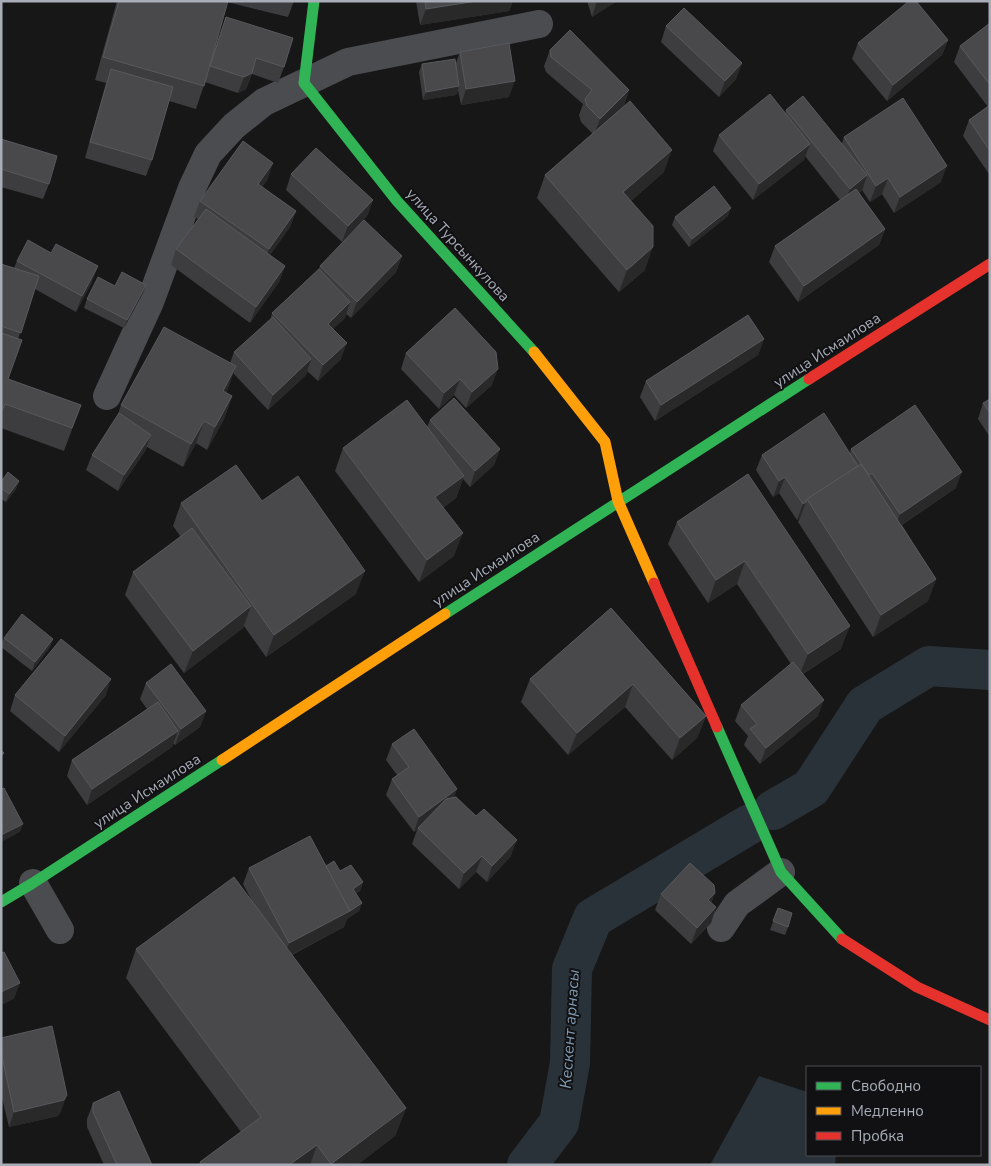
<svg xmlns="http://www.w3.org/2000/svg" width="991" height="1166" viewBox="0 0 991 1166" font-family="'Nunito Sans',sans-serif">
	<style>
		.water { fill: #2a3239 }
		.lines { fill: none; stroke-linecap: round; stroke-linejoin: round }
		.canal { stroke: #2a3239; stroke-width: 40 }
		.street { stroke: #4b4c50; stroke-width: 28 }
		.fast { stroke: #30b455; stroke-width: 11 }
		.slow { stroke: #ff9f0a; stroke-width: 11 }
		.jam { stroke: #e5322d; stroke-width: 11 }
		.wall { fill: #3d3d3f }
		.shaded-wall { fill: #29292a }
		.building { fill: #49494c; stroke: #58595d }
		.labels { text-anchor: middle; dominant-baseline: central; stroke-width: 4; stroke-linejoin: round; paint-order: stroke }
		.street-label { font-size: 15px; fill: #a8adb8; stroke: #111113 }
		.water-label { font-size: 16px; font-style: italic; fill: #7f9bb3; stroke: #111113 }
	</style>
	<rect width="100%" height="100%" fill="#171717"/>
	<!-- water -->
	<path class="water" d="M759,1076L807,1092V1155H836L835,1165H710Z"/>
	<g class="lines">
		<!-- canal -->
		<g class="canal">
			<path d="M773,810L811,788L865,705L929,666L990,670"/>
			<path d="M527,1165L559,1123L570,1063L572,969L593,918L750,824"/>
		</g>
		<!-- street -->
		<g class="street">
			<path d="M107,396L150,302L192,188L208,154L234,126L264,102L348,62L539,24"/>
			<path d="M33,883L60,930"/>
			<path d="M721,928L737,904L781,872"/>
		</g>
		<!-- fast -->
		<g class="fast">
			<path d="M314,1L304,83L397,201L534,352"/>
			<path d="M445,614L809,379"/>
			<path d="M717,727L781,872L842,939"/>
			<path d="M1,902L33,883L222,760"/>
		</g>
		<!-- slow -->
		<g class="slow">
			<path d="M534,352L605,442L618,501L654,583"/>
			<path d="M222,760L445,614"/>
		</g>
		<!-- jam -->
		<g class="jam">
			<path d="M809,379L990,264"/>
			<path d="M654,583L717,727"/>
			<path d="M842,939L917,987L990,1020"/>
		</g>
	</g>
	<!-- wall -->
	<g class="wall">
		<path d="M117,1H294L288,17L227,2L210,63L226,17L284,67L278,83L252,74L246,89L238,93L205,82L196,109L169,101L152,160L146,176L85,158L106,83L95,80Z"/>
		<path d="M416,1H513L509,11L420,25Z"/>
		<path d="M587,1H617L592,17Z"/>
		<path d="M990,23V174H989L963,136L969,120L988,107L954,62L960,46Z"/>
		<path d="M666,26L742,63L736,79L719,97L661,42Z"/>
		<path d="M948,40L942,55L887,101L852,59L858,43Z"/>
		<path d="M550,50L629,90L624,106L616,113L664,172L631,201L645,270L619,292L537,198L545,175L593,134L581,122L579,115L583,104L546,72L544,66Z"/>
		<path d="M460,52L509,97L461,105L458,90L456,95L423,100L419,72L422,64L456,63Z"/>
		<path d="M786,110L842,143L844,137L941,182L894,213L882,194L870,202L862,190L859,193L885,229L879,245L798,302L769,262L775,246L840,200L805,156L804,160L753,200L713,151L719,135L785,113Z"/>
		<path d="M1,139L49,184L43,199L1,187Z"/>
		<path d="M291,174L373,200L367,216L342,242L286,190Z"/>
		<path d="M268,179L262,187L296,211L290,227L270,255L285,266L279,282L250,323L171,265L176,249L198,219L194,217L200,201Z"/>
		<path d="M728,216L689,247L672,225L675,217Z"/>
		<path d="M402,256L396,272L351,318L346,314L345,318L333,329L341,359L318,381L307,371L306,375L268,410L233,373L226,393L232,396L224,419L207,450L196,443L183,467L147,447L145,451L118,491L86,470L92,455L117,417L121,405L230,363L234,352L270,320L272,313L318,270L320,266Z"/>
		<path d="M17,261L92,282L76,312L35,289L18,339L8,379L81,405L64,451L1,428V264L14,268Z"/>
		<path d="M146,285L143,293L124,328L84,308L87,299L115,286Z"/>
		<path d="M764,339L758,355L655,421L640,397L646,381Z"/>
		<path d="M406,353L492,385L466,408L454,395L439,409L401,369Z"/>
		<path d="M990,399V437L978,419L983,403Z"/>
		<path d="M430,420L500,449L494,465L470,487L463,479L456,498L443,508L454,556L419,582L335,471L343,448L427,427Z"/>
		<path d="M851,449L956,488L902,525L936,579L928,601L873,637L798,522L800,518L797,520L779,493L773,497L756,470L762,455L850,453Z"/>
		<path d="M748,474L841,649L803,674L818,716L760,764L744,745L748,736L735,721L741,705L791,664L737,584L708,603L668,544L677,522Z"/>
		<path d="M19,481L16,489L6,502L1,499V482Z"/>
		<path d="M262,501L356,594L266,657L244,626L243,628L184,673L125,595L133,572L181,537L173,526L181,503Z"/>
		<path d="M611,608L706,716L697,738L672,760L625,707L568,755L521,702L530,679Z"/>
		<path d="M4,638L53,639L50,647L32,671L1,647V644Z"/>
		<path d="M146,683L206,711L200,727L175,745L173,743L172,747L87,805L67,776L72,760L147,709L140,699Z"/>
		<path d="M15,695H106L59,752L10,711Z"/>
		<path d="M392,744L454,797L511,856L487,882L476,872L459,889L412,844L417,830L414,832L386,795L392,779L397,775L386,760Z"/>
		<path d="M326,866L340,871L363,882L360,891L356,893L362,903L359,911L347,919L344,927L292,955L406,1108L395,1136L357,1165H199L200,1162L241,1132L126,978L136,949L252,901L243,884L249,868Z"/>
		<path d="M715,893L711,903L716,907L711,923L691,944L655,910L661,894Z"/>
		<path d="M778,908L788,927L785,935L770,930Z"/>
		<path d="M1,1038L61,1111L58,1116L9,1127L1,1094Z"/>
		<path d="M93,1103L152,1165H104L87,1127V1119Z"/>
	</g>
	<!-- shaded-wall -->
	<g class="shaded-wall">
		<path d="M477,1H513L509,11L420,25L426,9Z"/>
		<path d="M597,1H617L592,17Z"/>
		<path d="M948,40L942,55L887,101L893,85Z"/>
		<path d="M742,63L736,79L719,97L725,81Z"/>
		<path d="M252,73L246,89L238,93L244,77Z"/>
		<path d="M515,81L509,97L461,105L466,89Z"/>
		<path d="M459,86L456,95L423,100L426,92Z"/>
		<path d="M629,90L624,106L594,135L600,119Z"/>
		<path d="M810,144L804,160L753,200L759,184Z"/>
		<path d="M672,150L664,172L615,215L623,192Z"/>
		<path d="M273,163L268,179L252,200L258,184Z"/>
		<path d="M947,166L941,182L894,213L900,197Z"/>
		<path d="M867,175L862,191L844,205L850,189Z"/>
		<path d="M888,178L882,194L870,202L876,186Z"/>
		<path d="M373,200L367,216L342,242L348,226Z"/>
		<path d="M731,208L728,216L689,247L692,239Z"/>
		<path d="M296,211L290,227L263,265L269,249Z"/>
		<path d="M885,229L879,245L798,302L804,286Z"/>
		<path d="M653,247L645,270L619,292L627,270Z"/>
		<path d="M402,256L396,272L351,318L357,302Z"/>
		<path d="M98,266L92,282L76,312L82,296Z"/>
		<path d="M285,266L279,282L250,323L256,307Z"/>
		<path d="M146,285L143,293L124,328L127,320Z"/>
		<path d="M350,302L345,318L322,340L328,324Z"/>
		<path d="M764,339L758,355L655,421L661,405Z"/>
		<path d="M347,343L341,359L318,381L323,365Z"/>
		<path d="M311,359L306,375L268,410L273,395Z"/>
		<path d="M236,366L228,389L214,414L223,391Z"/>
		<path d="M498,369L492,385L466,408L472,392Z"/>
		<path d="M460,379L454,395L439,409L444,393Z"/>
		<path d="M232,396L224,419L207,450L215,427Z"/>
		<path d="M204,421L196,443L183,467L191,444Z"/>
		<path d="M151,435L145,451L118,491L124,475Z"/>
		<path d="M500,449L494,465L470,487L475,471Z"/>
		<path d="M962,472L956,488L894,530L900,514Z"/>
		<path d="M464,476L456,498L427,520L435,497Z"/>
		<path d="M785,477L779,493L773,497L779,481Z"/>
		<path d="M19,481L16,489L6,502L9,494Z"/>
		<path d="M806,502L800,518L797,520L803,504Z"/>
		<path d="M463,533L454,556L419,582L427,560Z"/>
		<path d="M745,561L737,584L708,603L716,580Z"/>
		<path d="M365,571L356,594L266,657L274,635Z"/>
		<path d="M936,579L928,601L873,637L881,615Z"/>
		<path d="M251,606L243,628L184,673L193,651Z"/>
		<path d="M850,626L841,649L799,676L808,654Z"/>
		<path d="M53,639L50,647L32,671L35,662Z"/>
		<path d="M111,679L106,695L59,752L65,736Z"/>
		<path d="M633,684L625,707L568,755L577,733Z"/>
		<path d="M824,700L818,716L760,764L766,748Z"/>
		<path d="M206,711L200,727L175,745L181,729Z"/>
		<path d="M706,716L697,738L672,760L680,738Z"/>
		<path d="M178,731L172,747L87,805L92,789Z"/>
		<path d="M4,753L1,762V756Z"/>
		<path d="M457,789L452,805L418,828L417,830L414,832L419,817Z"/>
		<path d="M23,824L20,832L1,842V835Z"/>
		<path d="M517,840L511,856L487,882L492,866Z"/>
		<path d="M482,856L476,872L459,889L464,873Z"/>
		<path d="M363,882L360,891L350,897L353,889Z"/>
		<path d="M715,893L709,909L708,900Z"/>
		<path d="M362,903L359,911L347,919L344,927L283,959L289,943Z"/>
		<path d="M716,907L711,923L691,944L697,928Z"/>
		<path d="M20,983L14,999L1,1005V992Z"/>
		<path d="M67,1095L61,1111L58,1116L9,1127L14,1112Z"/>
		<path d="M406,1108L395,1136L357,1165H331V1164Z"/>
		<path d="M317,1145L310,1165H289Z"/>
	</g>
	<!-- building -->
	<g class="building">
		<path d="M119,1H228L204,86L103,57Z"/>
		<path d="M425,1H477L426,9Z"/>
		<path d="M909,1H916L948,40L893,85L858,43Z"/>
		<path d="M684,8L742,63L725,81L666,26Z"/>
		<path d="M226,17L293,38L284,67L256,58L252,73L244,77L210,66Z"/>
		<path d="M990,23V85L960,46Z"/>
		<path d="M570,30L629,90L600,119L587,106L585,99L592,90L551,57L550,50Z"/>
		<path d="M509,43L515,81L466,89L460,52Z"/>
		<path d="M455,59L459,86L426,92L422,64Z"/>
		<path d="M111,69L173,87L152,160L90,142Z"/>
		<path d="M770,94L810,144L759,184L719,135Z"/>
		<path d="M803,96L867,175L850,189L786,110Z"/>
		<path d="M903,98L947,166L900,197L888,178L876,186L844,137Z"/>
		<path d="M630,101L672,150L623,192L653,226V247L627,270L545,175Z"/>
		<path d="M990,105V151L969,120Z"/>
		<path d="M1,139L57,156L49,184L1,169Z"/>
		<path d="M243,141L273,163L258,184L296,211L269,249L200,201Z"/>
		<path d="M316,148L373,200L348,226L291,174Z"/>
		<path d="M714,186L731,208L692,239L675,217Z"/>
		<path d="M856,189L885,229L804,286L775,246Z"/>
		<path d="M206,209L285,266L256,307L176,249Z"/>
		<path d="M364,220L402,256L357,302L320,266Z"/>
		<path d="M28,240L51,253L56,244L98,266L82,296L17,261Z"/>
		<path d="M1,264L39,276L21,333L1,326Z"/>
		<path d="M319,269L350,302L328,324L347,343L323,365L272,313Z"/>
		<path d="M122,272L146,285L127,320L87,299L98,277L115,286Z"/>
		<path d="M455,308L496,352L498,369L472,392L460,379L444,393L406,353Z"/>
		<path d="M748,315L764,339L661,405L646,381Z"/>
		<path d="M273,317L311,359L273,395L234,352Z"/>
		<path d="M164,327L236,366L223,391L232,396L215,427L204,421L191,444L121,405Z"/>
		<path d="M1,333L22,340L8,379L81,405L72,428L5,404L1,413Z"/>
		<path d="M454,398L500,449L475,471L430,420Z"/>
		<path d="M990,399V413L983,403Z"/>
		<path d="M407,400L464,476L435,497L463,533L427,560L343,448Z"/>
		<path d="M915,405L962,472L900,514L872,473L869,475L851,449Z"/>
		<path d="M119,413L151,435L124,475L92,455Z"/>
		<path d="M824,413L858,466L807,499L806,502L803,504L785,477L779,481L762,455Z"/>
		<path d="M861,464L936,579L881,615L807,499Z"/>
		<path d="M236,465L262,501L298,476L365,571L274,635L181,503Z"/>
		<path d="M8,472L19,481L9,494L1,488V482Z"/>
		<path d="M748,474L850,626L808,654L745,561L716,580L677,522Z"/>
		<path d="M192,528L251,606L193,651L133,572Z"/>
		<path d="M611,608L706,716L680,738L633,684L577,733L530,679Z"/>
		<path d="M22,614L53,639L35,662L4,638Z"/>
		<path d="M61,639L111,679L65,736L15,695Z"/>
		<path d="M793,662L824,700L766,748L750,729L757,724L741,705Z"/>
		<path d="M171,664L206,711L181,729L146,683Z"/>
		<path d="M158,702L178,731L92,789L72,760Z"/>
		<path d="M414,729L457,789L419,817L392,779L409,767L392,744Z"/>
		<path d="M1,750L4,753L1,756Z"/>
		<path d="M4,788L23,824L1,835V789Z"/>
		<path d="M456,797L476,816L484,809L517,840L492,866L482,856L464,873L418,828L446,799Z"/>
		<path d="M310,836L350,911L289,943L249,868Z"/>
		<path d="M334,861L340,871L351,865L363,882L353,889L362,903L350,911L326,866Z"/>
		<path d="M690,863L714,885L715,893L708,900L716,907L697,928L661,894Z"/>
		<path d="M234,877L406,1108L331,1164L317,1145L289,1165H202L200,1162L261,1117L136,949Z"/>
		<path d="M778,908L792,913L788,927L773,921Z"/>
		<path d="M4,952L20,983L1,992V953Z"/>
		<path d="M52,1026L67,1095L64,1100L14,1112L1,1052V1038Z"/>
		<path d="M119,1091L152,1165H117L93,1112V1103Z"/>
	</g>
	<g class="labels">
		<!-- street labels -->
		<g class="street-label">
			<text transform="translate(458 245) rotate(48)">улица Турсынкулова</text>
			<text transform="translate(827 350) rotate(-33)">улица Исмаилова</text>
			<text transform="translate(486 569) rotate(-33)">улица Исмаилова</text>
			<text transform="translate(147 791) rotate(-33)">улица Исмаилова</text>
		</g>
		<!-- water labels -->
		<g class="water-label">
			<text transform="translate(570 1029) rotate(-86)">Кескент арнасы</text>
		</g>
	</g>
	<!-- border -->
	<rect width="991" height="1166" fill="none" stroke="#a8adb8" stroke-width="5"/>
	<!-- legend -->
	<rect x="806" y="1066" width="175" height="90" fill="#111113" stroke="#4d4f55"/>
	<rect x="816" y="1082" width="25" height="8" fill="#30b455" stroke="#4d4f55"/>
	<text x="851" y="1091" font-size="15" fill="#a8adb8">Свободно</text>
	<rect x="816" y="1107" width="25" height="8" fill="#ff9f0a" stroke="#4d4f55"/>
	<text x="851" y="1116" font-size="15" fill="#a8adb8">Медленно</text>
	<rect x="816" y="1132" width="25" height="8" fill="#e5322d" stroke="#4d4f55"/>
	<text x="851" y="1141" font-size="15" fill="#a8adb8">Пробка</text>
</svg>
